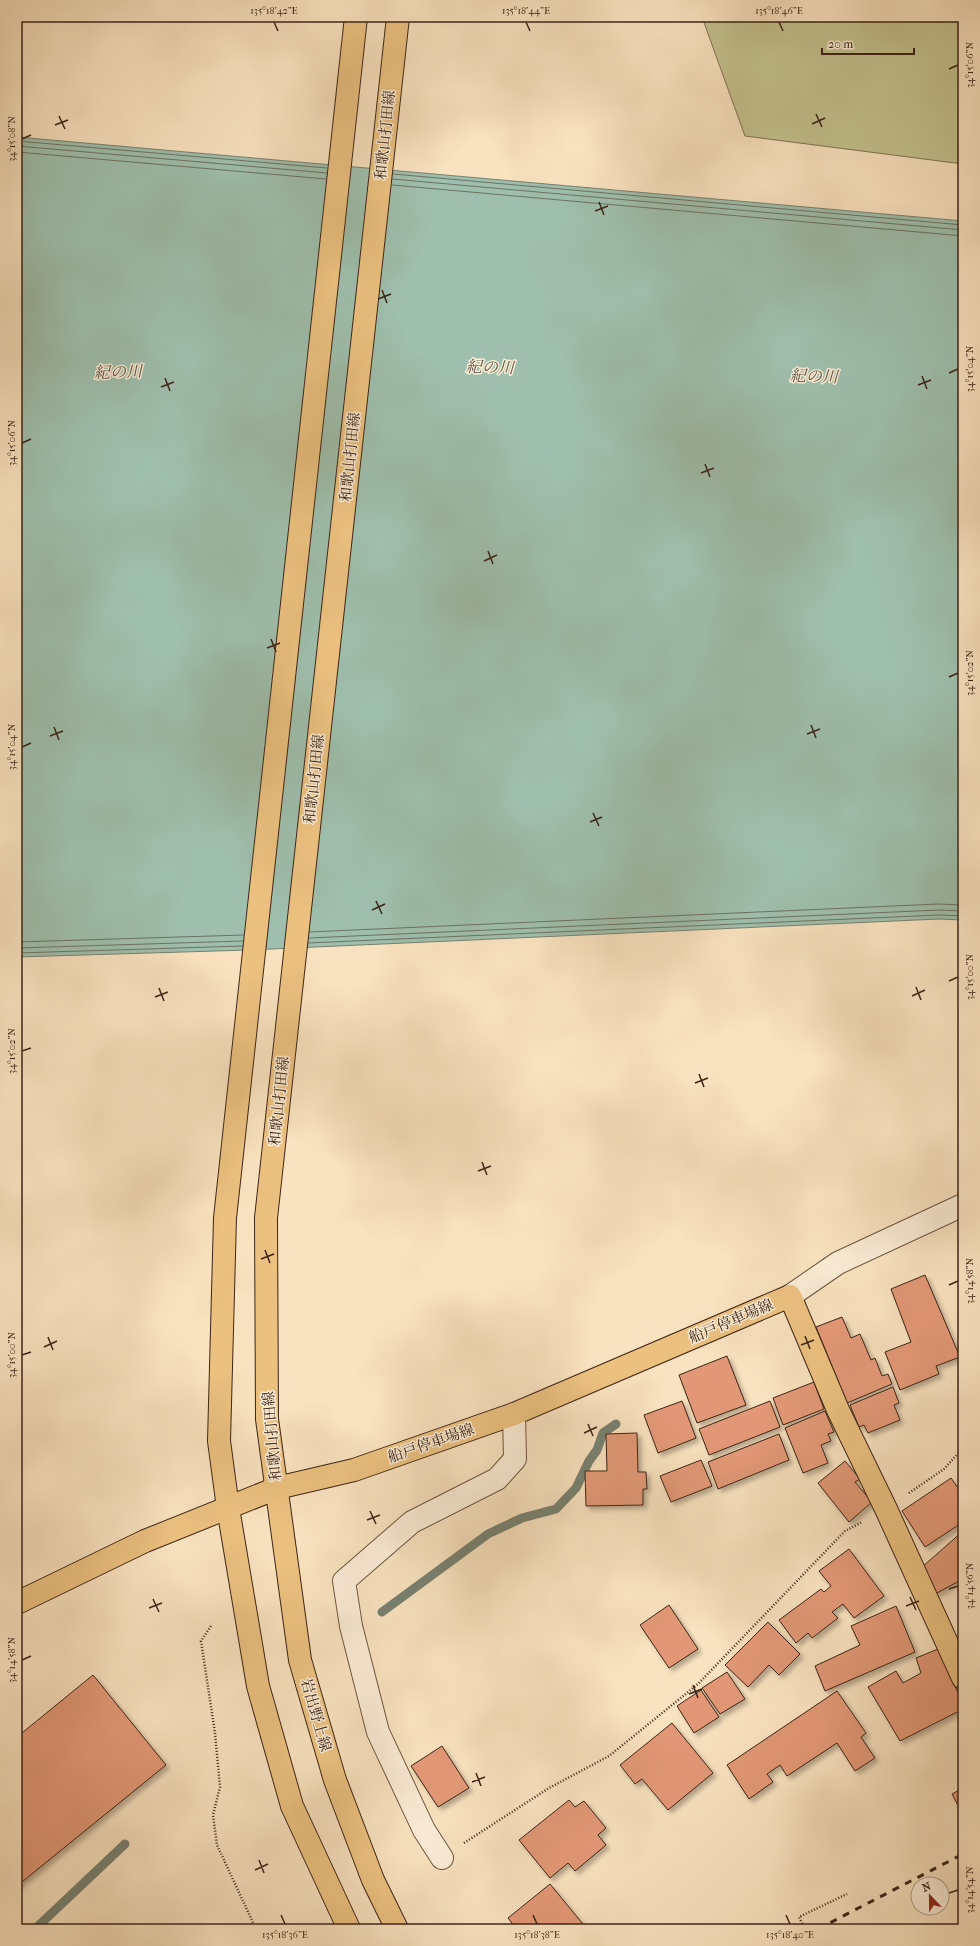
<svg xmlns="http://www.w3.org/2000/svg" width="980" height="1946" viewBox="0 0 980 1946" font-family="'IM FELL French Canon','Noto Serif JP',serif">
	<style>
		.green { fill: #c3c28e; stroke: #807352 }
		.water { fill: #9ebfad; stroke: #778171 }
		.lines { fill: none; stroke-linecap: round; stroke-linejoin: round }
		.shore { stroke: #6d7262; stroke-width: 1 }
		.stream { stroke: #778171; stroke-width: 9 }
		.building { fill: #e29876; stroke: #3c2416; filter: url(#shadow) }
		.minor-casing { stroke: #6b5440; stroke-width: 24 }
		.major-casing { stroke: #3c2416; stroke-width: 24 }
		.path { stroke: #3c2416; stroke-width: 2.5; stroke-dasharray: 1 2; stroke-linecap: butt }
		.minor { stroke: #fbecd5; stroke-width: 22 }
		.major { stroke: #ecc180; stroke-width: 22 }
		.rail { stroke: #3c2416; stroke-width: 3; stroke-dasharray: 7 7; stroke-linecap: butt }
		.ticks { fill: none; stroke: #3c2416; stroke-width: 1.5 }
		.labels { text-anchor: middle; dominant-baseline: central; stroke-width: 3; stroke-linejoin: round; paint-order: stroke }
		.street-label { font-size: 15px; fill: #3c2416; stroke: #fbecd5 }
		.water-label { font-size: 16px; font-style: italic; fill: #595243; stroke: #fbecd5 }
		.neatline { fill: none; stroke: #3c2416; stroke-width: 1.5 }
		.ticks-label { font-size: 10px; text-anchor: middle; fill: #3c2416 }
	</style>
	<defs>
		<filter id="shadow"><feDropShadow dx="3.5" dy="3.5" stdDeviation="2" flood-color="#0004"/></filter>
	</defs>
	<rect width="100%" height="100%" fill="#f9e2bf"/>
	<filter id="stains"><feTurbulence type="fractalNoise" baseFrequency=".005" numOctaves="4"/><feColorMatrix values="0 0 0 0 .2 0 0 0 0 .09 0 0 0 0 .02 0 0 0 .5 -.17"/></filter>
	<radialGradient id="worn" r=".72"><stop offset=".6" stop-color="#630" stop-opacity="0"/><stop offset="1" stop-color="#630" stop-opacity=".3"/></radialGradient>
	<!-- green -->
	<g class="green">
		<path d="M702,17H963V164L745,136Z"/>
		<path d="M17,1217L22,1221L17,1298Z"/>
	</g>
	<!-- water -->
	<path class="water" d="M17,137L963,221V920L939,919L249,950L17,957Z"/>
	<g class="lines">
		<!-- shore -->
		<g class="shore">
			<path d="M17,141L327,168"/>
			<path d="M17,146L327,173"/>
			<path d="M17,152L326,179"/>
			<path d="M393,174L963,225"/>
			<path d="M392,179L963,230"/>
			<path d="M392,185L963,236"/>
			<path d="M309,932L938,904L963,905"/>
			<path d="M309,938L939,910L963,911"/>
			<path d="M17,942L244,935"/>
			<path d="M308,943L939,915L963,916"/>
			<path d="M17,948L243,941"/>
			<path d="M17,953L243,946"/>
		</g>
		<!-- stream -->
		<g class="stream">
			<path d="M382,1612L488,1534L522,1518L556,1509L576,1488L589,1461L597,1450L603,1433L616,1424"/>
			<path d="M35,1929L125,1844"/>
		</g>
	</g>
	<!-- building -->
	<g class="building">
		<path d="M925,1275L960,1357L936,1366L939,1374L900,1390L885,1352L911,1342L891,1289Z"/>
		<path d="M842,1317L851,1338L860,1334L871,1360L875,1358L882,1376L888,1374L892,1384L847,1403L816,1327Z"/>
		<path d="M727,1356L746,1405L697,1423L679,1375Z"/>
		<path d="M814,1382L824,1409L783,1425L773,1398Z"/>
		<path d="M893,1387L899,1403L894,1405L900,1420L868,1433L864,1425L859,1427L850,1405Z"/>
		<path d="M682,1401L696,1438L658,1453L644,1415Z"/>
		<path d="M770,1401L780,1427L709,1455L699,1429Z"/>
		<path d="M825,1411L834,1432L828,1434L831,1441L821,1445L828,1463L803,1473L785,1428Z"/>
		<path d="M637,1433L638,1472H646L647,1489H643V1505L586,1506L585,1471H607L606,1434Z"/>
		<path d="M779,1434L789,1460L718,1489L708,1462Z"/>
		<path d="M701,1460L712,1486L671,1502L660,1476Z"/>
		<path d="M845,1461L860,1479L855,1482L872,1502L849,1522L818,1483Z"/>
		<path d="M951,1478L963,1495V1522L925,1547L902,1511Z"/>
		<path d="M963,1531V1579L935,1594L921,1568Z"/>
		<path d="M849,1549L884,1596L854,1618L843,1604L832,1612L838,1618L812,1638L808,1633L796,1643L779,1620L821,1589L824,1592L831,1586L819,1571Z"/>
		<path d="M669,1605L698,1649L669,1668L640,1625Z"/>
		<path d="M896,1606L915,1652L825,1691L815,1666L860,1645L851,1626Z"/>
		<path d="M768,1622L800,1654L779,1675L769,1665L748,1687L725,1665Z"/>
		<path d="M963,1639V1648L959,1642Z"/>
		<path d="M938,1649L963,1704V1709L900,1741L868,1687L896,1671L903,1683L921,1673L916,1658Z"/>
		<path d="M727,1672L745,1699L720,1714L702,1688Z"/>
		<path d="M93,1675L166,1765L17,1886V1737Z"/>
		<path d="M701,1690L719,1717L694,1733L677,1706Z"/>
		<path d="M837,1691L866,1733L861,1737L875,1758L855,1771L837,1743L787,1776L780,1765L767,1774L773,1782L749,1799L727,1765Z"/>
		<path d="M672,1723L713,1773L668,1810L642,1779L635,1784L620,1765Z"/>
		<path d="M442,1746L469,1788L438,1807L411,1766Z"/>
		<path d="M963,1788V1815L952,1794Z"/>
		<path d="M569,1800L575,1807L584,1801L606,1828L598,1835L606,1845L575,1871L568,1863L550,1878L519,1840Z"/>
		<path d="M550,1884L587,1929H512L515,1927L508,1918Z"/>
	</g>
	<g class="lines">
		<!-- minor casing -->
		<g class="minor-casing">
			<g id="minor">
				<path d="M790,1296L838,1263L963,1205"/>
				<path d="M442,1858L424,1830L378,1732L351,1626L344,1581L412,1522L497,1479L515,1459L514,1414"/>
			</g>
		</g>
		<!-- major casing -->
		<g class="major-casing">
			<g id="major">
				<path d="M17,1603L145,1541L277,1488L354,1470L514,1414L790,1296L838,1410L886,1509L963,1678"/>
				<path d="M349,1929L292,1806L258,1686L228,1508L219,1441L225,1218L356,17"/>
				<path d="M397,1929L373,1880L335,1780L300,1660L267,1419L266,1218L398,17"/>
			</g>
		</g>
		<!-- path -->
		<g class="path">
			<path d="M909,1493L944,1469L963,1448"/>
			<path d="M211,1626L201,1641L215,1733L220,1787L213,1815L217,1845L256,1929"/>
			<path d="M464,1843L549,1788L609,1756L698,1684L845,1531L862,1522"/>
			<path d="M805,1929L799,1917L847,1894"/>
		</g>
		<!-- minor -->
		<use href="#minor" class="minor"/>
		<!-- major -->
		<use href="#major" class="major"/>
		<!-- rail -->
		<path class="rail" d="M818,1929L963,1854"/>
	</g>
	<!-- ticks -->
	<path class="ticks" d="M274,22L278,31M526,22L530,31M779,22L783,31M949,69L958,65M816,114L822,127M59,116L65,129M812,124L825,118M55,125L68,120M22,139L31,135M599,202L604,215M595,211L608,206M382,290L387,303M378,299L391,294M949,373L958,369M922,376L927,389M165,378L170,391M918,385L931,380M161,387L174,382M22,443L31,439M705,464L710,477M701,473L714,468M488,551L493,564M484,561L497,555M271,639L276,652M267,648L280,643M949,677L958,673M811,725L816,738M54,727L59,740M807,734L820,729M50,736L63,731M22,747L31,743M593,813L599,826M590,822L602,817M376,901L382,914M372,910L385,904M949,981L958,977M916,987L921,1000M159,988L164,1001M912,996L925,990M155,997L168,992M22,1051L31,1048M699,1074L704,1087M695,1083L708,1078M482,1162L487,1175M478,1171L491,1166M265,1250L270,1263M261,1259L274,1254M949,1285L958,1281M805,1336L810,1349M48,1337L53,1350M801,1345L814,1340M44,1347L57,1341M22,1355L31,1352M588,1424L593,1436M584,1433L597,1427M370,1511L376,1524M367,1520L380,1515M949,1589L958,1586M910,1597L916,1610M153,1599L159,1612M906,1606L919,1601M149,1608L162,1603M22,1660L31,1656M693,1685L698,1698M689,1694L702,1689M476,1773L481,1786M472,1782L485,1777M259,1860L264,1873M255,1870L268,1864M949,1893L958,1890M281,1915L285,1924M533,1915L537,1924M786,1915L790,1924"/>
	<g class="labels">
		<!-- street labels -->
		<g class="street-label">
			<text transform="translate(385 135) rotate(-84)">和歌山打田線</text>
			<text transform="translate(350 457) rotate(-84)">和歌山打田線</text>
			<text transform="translate(314 779) rotate(-84)">和歌山打田線</text>
			<text transform="translate(279 1101) rotate(-84)">和歌山打田線</text>
			<text transform="translate(731 1321) rotate(-23)">船戸停車場線</text>
			<text transform="translate(272 1436) rotate(-95)">和歌山打田線</text>
			<text transform="translate(431 1443) rotate(-19)">船戸停車場線</text>
			<text transform="translate(316 1715) rotate(74)">岩出野上線</text>
		</g>
		<!-- water labels -->
		<g class="water-label">
			<text transform="translate(490 367) rotate(2)">紀の川</text>
			<text transform="translate(118 372) rotate(-2)">紀の川</text>
			<text transform="translate(814 376) rotate(2)">紀の川</text>
		</g>
	</g>
	<!-- margin -->
	<rect width="980" height="1946" fill="none" stroke="#f9e2bf" stroke-width="44"/>
	<!-- north arrow -->
	<g transform="translate(930 1896) rotate(338)"><circle r="19" fill="#fbecd5" stroke="#af9c89"/>
	<path d="M0-3L7 15L0 10L-7 15Z" fill="#8f2418"/>
	<text y="-6" font-size="11" font-weight="bold" text-anchor="middle" fill="#3c2416">N</text>
	</g>
	<!-- scale -->
	<path d="M822 48v6h92v-6" fill="none" stroke="#3c2416" stroke-width="2"/>
	<text x="828" y="48" font-size="12" fill="#3c2416" stroke="#fbecd5" stroke-width="3" paint-order="stroke">20 m</text>
	<rect x="22" y="22" width="936" height="1902" class="neatline"/>
	<g class="ticks-label">
		<text x="274" y="14">135°18'42"E</text>
		<text x="526" y="14">135°18'44"E</text>
		<text x="779" y="14">135°18'46"E</text>
		<text transform="translate(969 65) rotate(-90)" y="4">34°15'06"N</text>
		<text transform="translate(11 139) rotate(-90)" y="4">34°15'08"N</text>
		<text transform="translate(969 369) rotate(-90)" y="4">34°15'04"N</text>
		<text transform="translate(11 443) rotate(-90)" y="4">34°15'06"N</text>
		<text transform="translate(969 673) rotate(-90)" y="4">34°15'02"N</text>
		<text transform="translate(11 747) rotate(-90)" y="4">34°15'04"N</text>
		<text transform="translate(969 977) rotate(-90)" y="4">34°15'00"N</text>
		<text transform="translate(11 1051) rotate(-90)" y="4">34°15'02"N</text>
		<text transform="translate(969 1281) rotate(-90)" y="4">34°14'58"N</text>
		<text transform="translate(11 1355) rotate(-90)" y="4">34°15'00"N</text>
		<text transform="translate(969 1586) rotate(-90)" y="4">34°14'56"N</text>
		<text transform="translate(11 1660) rotate(-90)" y="4">34°14'58"N</text>
		<text transform="translate(969 1890) rotate(-90)" y="4">34°14'54"N</text>
		<text x="285" y="1938">135°18'36"E</text>
		<text x="537" y="1938">135°18'38"E</text>
		<text x="790" y="1938">135°18'40"E</text>
	</g>
	<rect width="100%" height="100%" filter="url(#stains)"/>
	<rect width="100%" height="100%" fill="url(#worn)"/>
</svg>
